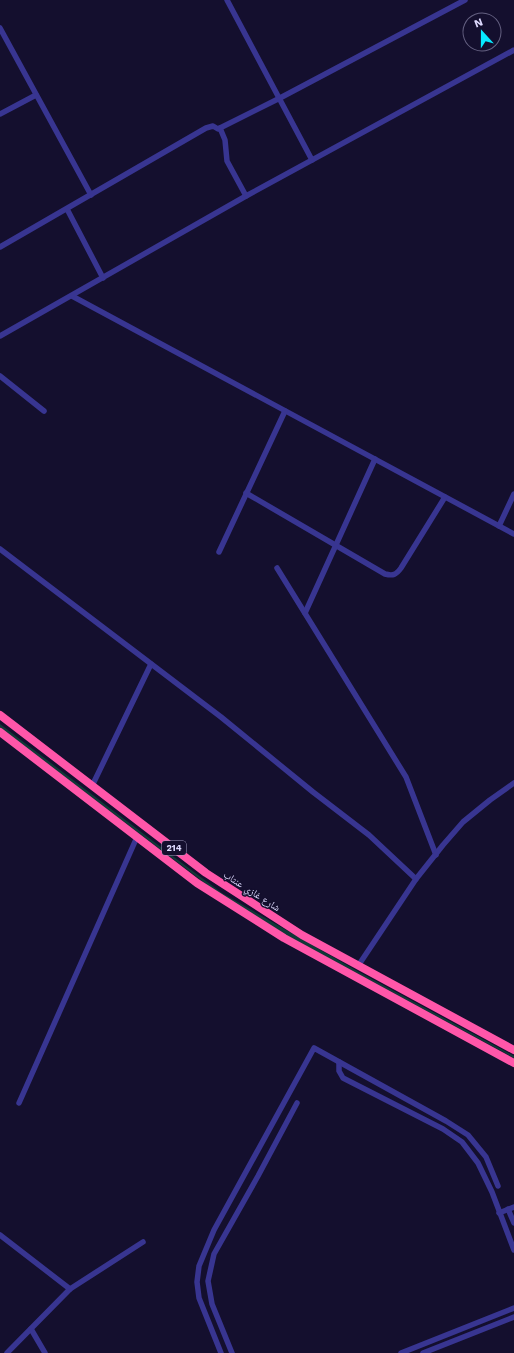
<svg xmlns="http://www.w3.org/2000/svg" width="514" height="1353" viewBox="0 0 514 1353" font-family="'Work Sans','Noto Naskh Arabic',sans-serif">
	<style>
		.green { fill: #113837 }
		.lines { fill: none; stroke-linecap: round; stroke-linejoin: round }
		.minor { stroke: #383591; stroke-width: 5.5 }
		.highway { stroke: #ff56a9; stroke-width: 8 }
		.labels { text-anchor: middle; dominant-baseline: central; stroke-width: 3; stroke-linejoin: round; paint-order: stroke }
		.shield { fill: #140f2e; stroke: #a29ec0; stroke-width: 1 }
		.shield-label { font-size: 9px; font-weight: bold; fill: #dfdbff }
		.street-label { font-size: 10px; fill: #dfdbff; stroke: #140f2e }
	</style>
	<rect width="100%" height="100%" fill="#140f2e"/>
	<!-- green -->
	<path class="green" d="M0,724L166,851L222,893L359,972L514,1056V1058L288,936L218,893L0,728Z"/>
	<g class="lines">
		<!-- minor -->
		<g class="minor">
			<path d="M227,0L312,160"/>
			<path d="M0,28L91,195"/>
			<path d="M0,114L36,95"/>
			<path d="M220,128L225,140L227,161L246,196"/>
			<path d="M67,209L103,278"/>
			<path d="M0,247L206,128L213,126L218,129L280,98L465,0"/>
			<path d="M72,296L514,534"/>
			<path d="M0,336L246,196L514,50"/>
			<path d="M0,376L44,411"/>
			<path d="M246,493L385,574C393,576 396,575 401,568L445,497"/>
			<path d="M499,526L514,494"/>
			<path d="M0,549L221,717L313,792L369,835L416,879"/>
			<path d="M219,552L285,411"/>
			<path d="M277,568L406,777L436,855"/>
			<path d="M305,613L375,459"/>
			<path d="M92,786L151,664"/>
			<path d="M358,966L416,879L443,845L463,822L490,800L514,783"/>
			<path d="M339,1062V1071L343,1078L443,1129L462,1142L478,1163L492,1192L514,1250"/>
			<path d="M19,1103L137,837"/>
			<path d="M508,1209L514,1223"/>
			<path d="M499,1213L514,1207"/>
			<path d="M0,1235L70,1289"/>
			<path d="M31,1329L45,1353"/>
			<path d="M7,1353L70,1289L143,1242"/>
			<path d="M221,1353L199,1298L197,1282L199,1266L214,1230L314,1048L446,1121L468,1135L486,1157L498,1186"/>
			<path d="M232,1353L212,1304L208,1281L214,1254L258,1176L297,1103"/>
			<path d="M401,1353L514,1308"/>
			<path d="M423,1353L514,1317"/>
		</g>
		<!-- highway -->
		<g class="highway">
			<path d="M0,715L206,873L302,935L514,1050"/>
			<path d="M0,732L197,883L284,938L514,1063"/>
		</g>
	</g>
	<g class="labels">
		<!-- shield labels -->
		<rect class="shield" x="162" y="841" width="24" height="14" rx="3"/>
		<g class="shield-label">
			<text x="174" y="848">214</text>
		</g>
		<!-- street labels -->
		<g class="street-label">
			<text transform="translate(252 891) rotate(33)">شارع غازي عنتاب</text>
		</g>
	</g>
	<!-- north arrow -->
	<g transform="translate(482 32) rotate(339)"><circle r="19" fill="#140f2e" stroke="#656182"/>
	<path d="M0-3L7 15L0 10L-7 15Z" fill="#07e9ff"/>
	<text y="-6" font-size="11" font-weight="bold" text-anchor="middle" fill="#dfdbff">N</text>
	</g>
</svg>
